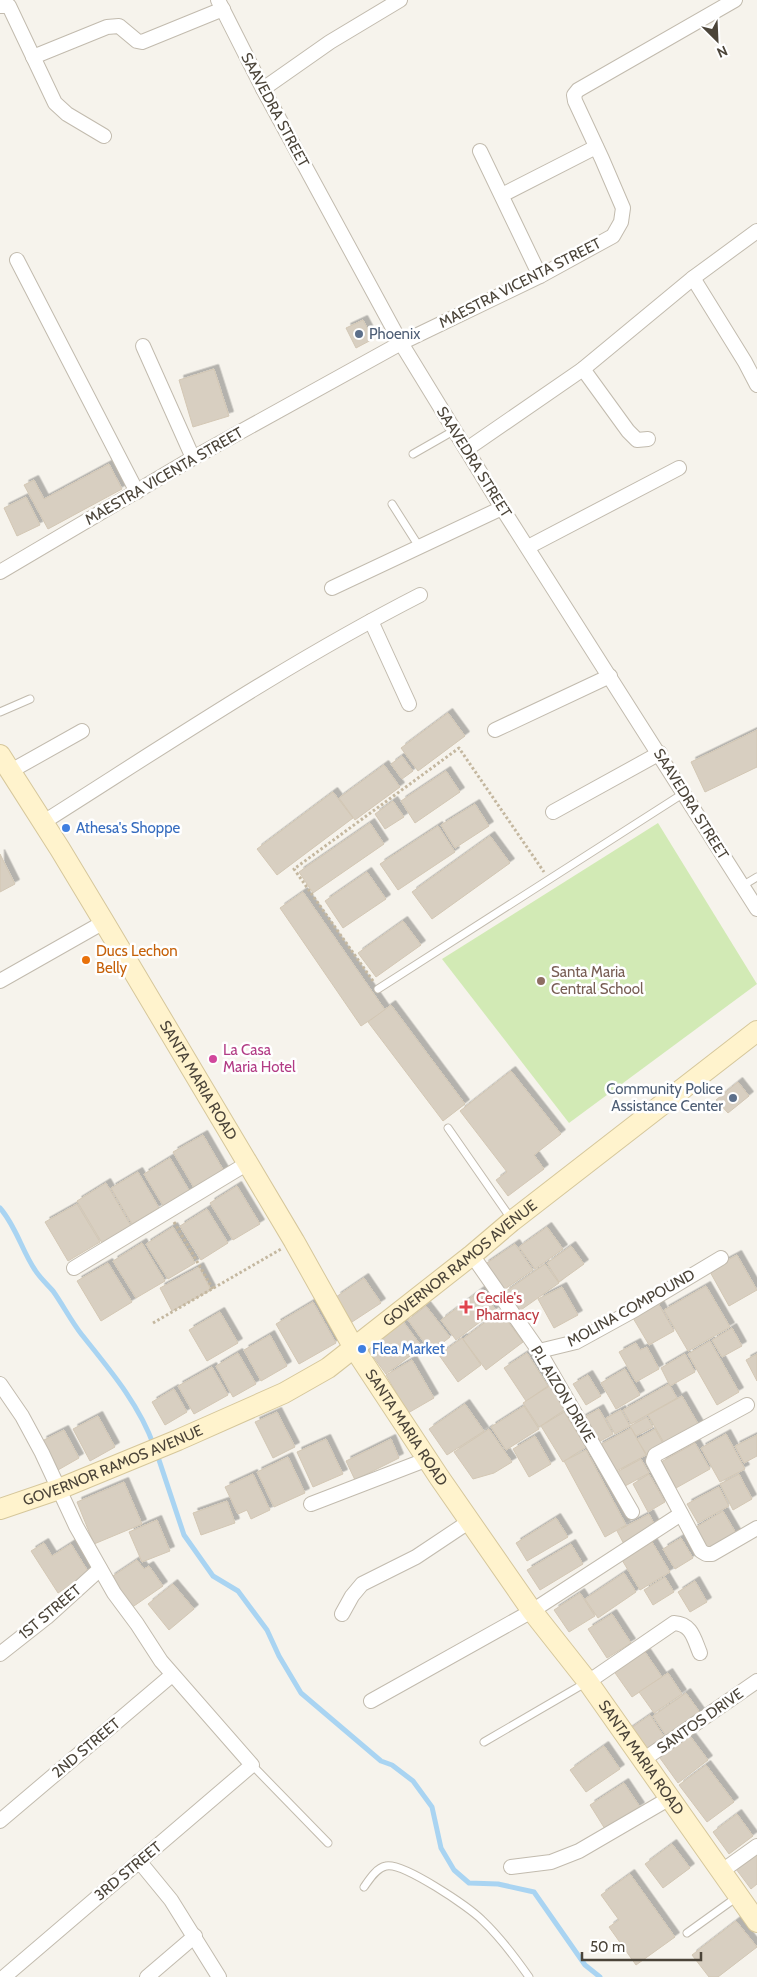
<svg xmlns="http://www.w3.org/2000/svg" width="757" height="1977" viewBox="0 0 757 1977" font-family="Cabin,sans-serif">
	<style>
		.green { fill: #d2eab5 }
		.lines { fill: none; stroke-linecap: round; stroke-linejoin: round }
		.stream { stroke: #a9d4f2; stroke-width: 5 }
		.building { fill: #d8cfc1; stroke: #d3c7b4; filter: url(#shadow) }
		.lane-casing { stroke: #c2bbae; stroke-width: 9 }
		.street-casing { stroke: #c2bbae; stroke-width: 16 }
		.secondary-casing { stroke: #d6c79b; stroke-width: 22 }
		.path { stroke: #c4b79f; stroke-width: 3; stroke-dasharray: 2.5 2.5; stroke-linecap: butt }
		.lane { stroke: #fff; stroke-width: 7 }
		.street { stroke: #fff; stroke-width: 14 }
		.secondary { stroke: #fff3cd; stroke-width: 20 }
		.service-dot { fill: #5c6f8a; stroke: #fff; stroke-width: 2 }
		.shop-dot { fill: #3f7fe0; stroke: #fff; stroke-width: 2 }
		.food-dot { fill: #e8710a; stroke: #fff; stroke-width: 2 }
		.education-dot { fill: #8d6e63; stroke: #fff; stroke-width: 2 }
		.hotel-dot { fill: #d1479c; stroke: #fff; stroke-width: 2 }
		.health-dot { fill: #e0444e; stroke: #fff; stroke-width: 2 }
		.labels { text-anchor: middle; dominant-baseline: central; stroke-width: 5; stroke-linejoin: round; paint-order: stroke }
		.street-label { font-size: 15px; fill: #4b4439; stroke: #fff }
		.service-label { font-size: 15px; fill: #4e5e75; stroke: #fff; text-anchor: start }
		.shop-label { font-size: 15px; fill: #366cbe; stroke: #fff; text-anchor: start }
		.food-label { font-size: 15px; fill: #c56008; stroke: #fff; text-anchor: start }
		.education-label { font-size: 15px; fill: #785e54; stroke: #fff; text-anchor: start }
		.hotel-label { font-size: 15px; fill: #b23c85; stroke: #fff; text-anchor: start }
		.health-label { font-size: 15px; fill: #be3a42; stroke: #fff; text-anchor: start }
	</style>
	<defs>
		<filter id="shadow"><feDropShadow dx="4.5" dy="-4.5" stdDeviation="0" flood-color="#0004"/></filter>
	</defs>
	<rect width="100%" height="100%" fill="#f6f3ec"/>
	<!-- green -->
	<path class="green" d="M658,823L757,984L569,1123L442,959Z"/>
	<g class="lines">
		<!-- stream -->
		<g class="stream">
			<path d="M0,1208C16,1226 22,1251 35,1270C40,1278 47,1284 53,1291C63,1305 71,1321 82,1335C110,1370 139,1404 154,1446"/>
			<path d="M157,1454L184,1535L213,1576L238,1591L267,1630L279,1656L301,1693L381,1761L392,1765L413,1781L432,1807L441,1848L454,1870L469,1883L498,1884L534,1892L585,1965L600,1977"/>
		</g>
	</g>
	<!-- building -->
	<g class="building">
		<path d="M363,320L373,339L356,348L346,328Z"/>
		<path d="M214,369L229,416L193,427L179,380Z"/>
		<path d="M109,464L122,489L48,529L24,485L34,480L44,499Z"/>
		<path d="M26,497L40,525L17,536L4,508Z"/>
		<path d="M448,713L465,736L418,771L401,748Z"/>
		<path d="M757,730V767L705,792L691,762Z"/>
		<path d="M402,756L413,771L402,779L391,764Z"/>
		<path d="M384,765L400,787L355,820L339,798Z"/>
		<path d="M446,771L460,792L415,823L401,801Z"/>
		<path d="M333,792L353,818L277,875L257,849Z"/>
		<path d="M393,801L404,817L385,829L375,814Z"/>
		<path d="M475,804L489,826L455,848L441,825Z"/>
		<path d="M370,823L384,844L313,893L299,872Z"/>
		<path d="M438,826L455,852L398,890L380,864Z"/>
		<path d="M490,836L510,863L432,919L412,892Z"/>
		<path d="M0,854L15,884L0,892Z"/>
		<path d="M367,872L386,899L343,928L325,901Z"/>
		<path d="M303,892L385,1010L361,1026L280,908Z"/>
		<path d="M403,921L421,945L376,977L358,953Z"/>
		<path d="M391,1005L465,1104L443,1121L368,1022Z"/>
		<path d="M511,1071L561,1134L534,1155L544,1169L508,1196L496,1180L507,1172L460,1111Z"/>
		<path d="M738,1082L749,1096L728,1113L716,1100Z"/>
		<path d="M203,1135L225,1173L196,1191L173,1152Z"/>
		<path d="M170,1158L190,1192L164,1207L144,1174Z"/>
		<path d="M138,1172L159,1208L132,1224L111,1188Z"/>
		<path d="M106,1183L131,1226L102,1243L77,1201Z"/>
		<path d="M237,1186L260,1224L233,1240L210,1203Z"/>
		<path d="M77,1204L100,1242L68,1261L45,1222Z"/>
		<path d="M207,1209L228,1243L201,1260L180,1226Z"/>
		<path d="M173,1227L195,1263L168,1279L146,1244Z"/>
		<path d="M547,1227L563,1249L535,1269L519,1247Z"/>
		<path d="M142,1243L165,1281L136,1298L113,1261Z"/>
		<path d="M515,1244L533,1270L502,1291L484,1265Z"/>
		<path d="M571,1246L584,1264L559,1282L547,1263Z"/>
		<path d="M737,1255L757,1290L729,1306L709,1270Z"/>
		<path d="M108,1263L132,1302L101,1321L77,1281Z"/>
		<path d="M545,1264L559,1283L518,1312L505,1292Z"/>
		<path d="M199,1267L211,1290L172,1311L160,1288Z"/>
		<path d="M364,1278L381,1303L352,1322L336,1297Z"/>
		<path d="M706,1286L730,1327L688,1351L664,1310Z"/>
		<path d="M562,1287L578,1315L554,1328L538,1299Z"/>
		<path d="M481,1290L496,1310L456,1340L441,1320Z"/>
		<path d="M313,1302L336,1343L299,1364L276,1324Z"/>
		<path d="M658,1303L674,1331L649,1345L633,1318Z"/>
		<path d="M426,1306L450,1337L431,1352L408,1320Z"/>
		<path d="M500,1311L523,1342L486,1370L463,1339Z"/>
		<path d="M220,1312L238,1343L207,1361L189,1330Z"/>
		<path d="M402,1320L422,1347L386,1374L366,1347Z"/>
		<path d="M732,1328L742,1346L722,1357L712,1340Z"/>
		<path d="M270,1335L287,1366L261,1381L244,1350Z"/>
		<path d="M462,1338L481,1365L458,1382L439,1355Z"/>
		<path d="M710,1341L739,1392L717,1405L688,1354Z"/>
		<path d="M636,1343L640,1350L647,1347L659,1369L636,1382L619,1352Z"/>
		<path d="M238,1353L256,1384L233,1397L216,1366Z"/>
		<path d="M527,1353L548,1386L526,1401L504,1368Z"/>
		<path d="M685,1354L695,1372L670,1386L661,1368Z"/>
		<path d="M757,1354V1381L746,1360Z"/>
		<path d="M412,1360L434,1398L408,1413L386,1375Z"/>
		<path d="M212,1367L228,1395L194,1414L178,1386Z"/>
		<path d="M625,1369L640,1395L616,1409L601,1383Z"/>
		<path d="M588,1375L601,1396L586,1405L573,1384Z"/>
		<path d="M669,1384L677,1398L631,1424L623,1410Z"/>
		<path d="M551,1385L566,1409L539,1427L523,1403Z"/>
		<path d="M174,1389L187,1412L165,1425L152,1402Z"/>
		<path d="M682,1396L701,1429L667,1448L648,1415Z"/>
		<path d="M465,1404L484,1431L447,1455L429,1429Z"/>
		<path d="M524,1406L539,1429L506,1450L491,1427Z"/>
		<path d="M599,1409L613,1434L595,1444L581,1419Z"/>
		<path d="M621,1410L630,1426L615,1434L606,1418Z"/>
		<path d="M277,1412L295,1447L273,1458L255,1422Z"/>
		<path d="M564,1412L586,1447L563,1462L541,1426Z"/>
		<path d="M98,1416L115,1447L90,1461L73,1429Z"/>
		<path d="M647,1417L653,1427L636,1436L630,1426Z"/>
		<path d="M631,1428L646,1455L613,1473L598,1446Z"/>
		<path d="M489,1429L512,1462L494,1473L473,1479L454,1452Z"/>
		<path d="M655,1429L665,1447L648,1457L637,1439Z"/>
		<path d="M64,1430L79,1458L58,1470L42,1441Z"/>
		<path d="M726,1434L745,1469L720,1482L701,1448Z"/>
		<path d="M757,1435V1456L744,1463L735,1446Z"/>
		<path d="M535,1436L551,1464L529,1477L513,1449Z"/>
		<path d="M326,1439L343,1474L313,1487L297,1452Z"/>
		<path d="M391,1439L399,1458L355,1480L346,1461Z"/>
		<path d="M695,1443L710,1469L676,1488L661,1462Z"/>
		<path d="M586,1450L626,1525L605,1537L564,1461Z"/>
		<path d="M288,1457L305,1493L274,1507L257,1472Z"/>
		<path d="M641,1459L649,1473L625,1486L617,1472Z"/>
		<path d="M253,1474L270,1510L251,1519L247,1510L238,1514L225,1487Z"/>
		<path d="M649,1474L665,1502L648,1512L633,1484Z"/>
		<path d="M739,1474L752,1499L733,1510L720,1484Z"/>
		<path d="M124,1482L142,1524L94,1544L77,1502Z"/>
		<path d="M719,1487L729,1506L698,1523L687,1504Z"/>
		<path d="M227,1501L235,1523L201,1535L193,1513Z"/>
		<path d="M723,1511L737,1535L707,1553L693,1529Z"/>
		<path d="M649,1514L657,1529L625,1546L617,1531Z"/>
		<path d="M556,1518L568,1537L527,1561L516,1543Z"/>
		<path d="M157,1520L170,1551L142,1562L129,1532Z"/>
		<path d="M681,1538L693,1558L675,1569L663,1549Z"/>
		<path d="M652,1542L670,1572L640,1590L622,1560Z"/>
		<path d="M44,1543L52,1556L71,1544L89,1573L58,1593L31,1551Z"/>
		<path d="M571,1544L583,1564L540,1590L527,1570Z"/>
		<path d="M137,1560L144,1569L149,1566L163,1586L131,1608L110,1578Z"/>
		<path d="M624,1573L636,1592L598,1618L585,1599Z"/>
		<path d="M665,1577L674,1592L653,1605L644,1590Z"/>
		<path d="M695,1581L707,1602L690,1612L678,1592Z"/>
		<path d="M173,1584L194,1609L169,1630L148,1604Z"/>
		<path d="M580,1593L595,1616L569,1632L554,1610Z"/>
		<path d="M612,1614L631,1643L607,1658L588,1629Z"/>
		<path d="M643,1649L662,1677L632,1697L613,1670Z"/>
		<path d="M668,1673L682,1694L654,1713L639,1692Z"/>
		<path d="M686,1693L701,1714L667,1737L653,1716Z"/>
		<path d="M650,1715L665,1738L642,1753L627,1731Z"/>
		<path d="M687,1732L708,1760L678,1783L657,1754Z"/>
		<path d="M604,1746L620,1769L586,1792L570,1770Z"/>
		<path d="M706,1765L734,1802L707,1822L679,1785Z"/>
		<path d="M624,1783L640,1807L605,1829L590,1805Z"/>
		<path d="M737,1814L753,1836L729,1854L713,1832Z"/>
		<path d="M672,1844L690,1868L663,1888L645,1864Z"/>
		<path d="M757,1853V1884L751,1889L736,1869Z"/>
		<path d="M630,1874L675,1937L636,1965L609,1927L619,1920L601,1895Z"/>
		<path d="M736,1921L757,1947L718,1977H709L692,1955Z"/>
	</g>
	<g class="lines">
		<!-- lane casing -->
		<g class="lane-casing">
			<g id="lane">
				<path d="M413,454L455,430"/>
				<path d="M392,504L420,548"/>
				<path d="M0,712L30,699"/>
				<path d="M742,886L757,877"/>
				<path d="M378,989L684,793"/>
				<path d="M448,1128L512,1220"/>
				<path d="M484,1742L587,1682"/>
				<path d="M252,1765L328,1843"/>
				<path d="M364,1887C369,1880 376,1868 386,1866C403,1862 469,1907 482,1920C500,1937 515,1957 529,1977"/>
				<path d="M687,1933L737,1897"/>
			</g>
		</g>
		<!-- street casing -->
		<g class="street-casing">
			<g id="street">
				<path d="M218,0L263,89L401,343L502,508L757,909"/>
				<path d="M0,6H9L55,103L67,114L104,136"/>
				<path d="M33,57L107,27L119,26L137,41L142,42L223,9"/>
				<path d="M263,89L330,42L400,0"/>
				<path d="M480,151L540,276"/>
				<path d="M502,195L596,147"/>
				<path d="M17,260L137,492"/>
				<path d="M693,278L745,362L757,385"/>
				<path d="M143,346L193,458"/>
				<path d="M583,369L628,431L637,440L648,439"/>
				<path d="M467,449L583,369L693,278L757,231"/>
				<path d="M528,547L679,468"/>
				<path d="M0,572L193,458L401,343L540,276L613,236L621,222L623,208L602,159L575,101L574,95L578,90L735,0"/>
				<path d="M332,588L502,508"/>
				<path d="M371,621L409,704"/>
				<path d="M495,730L610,676"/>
				<path d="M9,772L82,731"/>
				<path d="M553,812L660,753"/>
				<path d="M42,823C167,744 289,662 420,595"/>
				<path d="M0,981L104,922"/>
				<path d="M472,1255L539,1351L632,1512"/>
				<path d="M74,1268L248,1163"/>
				<path d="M539,1351L576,1342L636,1309L721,1258"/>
				<path d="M0,1384L22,1416L42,1453L76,1526L114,1593L137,1624L161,1661L252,1765L4,1977"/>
				<path d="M747,1405L655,1455L653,1461L701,1551L706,1554H712L757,1528"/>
				<path d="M311,1504L428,1459"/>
				<path d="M342,1614L352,1596L362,1584L416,1557L470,1521"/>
				<path d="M0,1654L47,1617L100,1569"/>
				<path d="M588,1682L674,1623C692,1624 694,1639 700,1653"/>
				<path d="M371,1701L532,1611L681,1514"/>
				<path d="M643,1760L757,1681"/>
				<path d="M0,1821L172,1675"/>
				<path d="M139,1861L171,1900L219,1977"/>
				<path d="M511,1867L551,1862L579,1851L670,1798"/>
				<path d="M722,1871L757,1846"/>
				<path d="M147,1977L195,1936"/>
			</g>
		</g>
		<!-- secondary casing -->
		<g class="secondary-casing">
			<g id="secondary">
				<path id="s1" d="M0,755L60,849L104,922L294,1241L354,1348L439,1477L532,1611L588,1682L757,1922"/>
				<path id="s2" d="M0,1509L59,1489L178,1440L284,1393L328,1368L472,1255L512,1221L757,1031"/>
			</g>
		</g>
		<!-- path -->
		<g class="path">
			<path d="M373,981L294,869L459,748L544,872"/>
			<path d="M174,1222L213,1289"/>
			<path d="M153,1323L281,1249"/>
		</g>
		<!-- lane -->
		<use href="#lane" class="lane"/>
		<!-- street -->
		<use href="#street" class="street"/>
		<!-- secondary -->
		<use href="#secondary" class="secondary"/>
	</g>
	<!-- markers -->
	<g class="service-dot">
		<circle cx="359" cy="334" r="5"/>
		<circle cx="733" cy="1098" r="5"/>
	</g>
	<g class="shop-dot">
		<circle cx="66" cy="828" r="5"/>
		<circle cx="362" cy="1349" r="5"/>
	</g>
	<circle class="food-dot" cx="86" cy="960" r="5"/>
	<circle class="education-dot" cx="541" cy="981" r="5"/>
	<circle class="hotel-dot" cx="213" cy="1059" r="5"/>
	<path class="health-dot" d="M463.5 1299.5h5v5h5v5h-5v5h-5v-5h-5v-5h5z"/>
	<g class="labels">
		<!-- street labels -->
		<g class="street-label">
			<text transform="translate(275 110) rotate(62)">SAAVEDRA STREET</text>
			<text transform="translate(520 283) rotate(-27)">MAESTRA VICENTA STREET</text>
			<text transform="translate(474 462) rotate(58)">SAAVEDRA STREET</text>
			<text transform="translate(164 476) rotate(-30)">MAESTRA VICENTA STREET</text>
			<text transform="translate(691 804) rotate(58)">SAAVEDRA STREET</text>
			<text stroke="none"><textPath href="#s1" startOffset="381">SANTA MARIA ROAD</textPath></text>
			<text stroke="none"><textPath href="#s2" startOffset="526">GOVERNOR RAMOS AVENUE</textPath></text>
			<text transform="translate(631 1308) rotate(-29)">MOLINA COMPOUND</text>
			<text transform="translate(563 1394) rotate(59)">P.L AIZON DRIVE</text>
			<text stroke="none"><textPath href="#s1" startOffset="786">SANTA MARIA ROAD</textPath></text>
			<text stroke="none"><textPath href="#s2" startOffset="121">GOVERNOR RAMOS AVENUE</textPath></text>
			<text transform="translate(50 1612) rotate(-40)">1ST STREET</text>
			<text transform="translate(700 1721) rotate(-35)">SANTOS DRIVE</text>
			<text transform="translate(86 1748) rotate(-40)">2ND STREET</text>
			<text stroke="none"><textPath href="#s1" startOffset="1191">SANTA MARIA ROAD</textPath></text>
			<text transform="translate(128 1871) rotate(-40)">3RD STREET</text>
		</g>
		<!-- service labels -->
		<g class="service-label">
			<text x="369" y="334">Phoenix</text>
			<text x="723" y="1089" text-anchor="end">Community Police<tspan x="723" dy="17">Assistance Center</tspan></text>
		</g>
		<!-- shop labels -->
		<g class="shop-label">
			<text x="76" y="828">Athesa's Shoppe</text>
			<text x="372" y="1349">Flea Market</text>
		</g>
		<!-- food labels -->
		<g class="food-label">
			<text x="96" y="951">Ducs Lechon<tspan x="96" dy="17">Belly</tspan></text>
		</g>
		<!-- education labels -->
		<g class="education-label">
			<text x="551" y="972">Santa Maria<tspan x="551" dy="17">Central School</tspan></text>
		</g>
		<!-- hotel labels -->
		<g class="hotel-label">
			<text x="223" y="1050">La Casa<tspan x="223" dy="17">Maria Hotel</tspan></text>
		</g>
		<!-- health labels -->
		<g class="health-label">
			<text x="476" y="1298">Cecile's<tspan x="476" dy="17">Pharmacy</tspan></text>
		</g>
	</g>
	<!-- north arrow -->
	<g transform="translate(717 40) rotate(156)" stroke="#ffffff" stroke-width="4" paint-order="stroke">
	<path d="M0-4L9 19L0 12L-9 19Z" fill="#4b4439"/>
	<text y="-8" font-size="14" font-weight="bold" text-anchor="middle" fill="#4b4439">N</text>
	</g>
	<!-- scale -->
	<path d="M582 1952v8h119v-8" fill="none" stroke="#4b4439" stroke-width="2.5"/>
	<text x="590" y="1952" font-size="15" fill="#4b4439" stroke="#ffffff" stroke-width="4" paint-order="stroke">50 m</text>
</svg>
